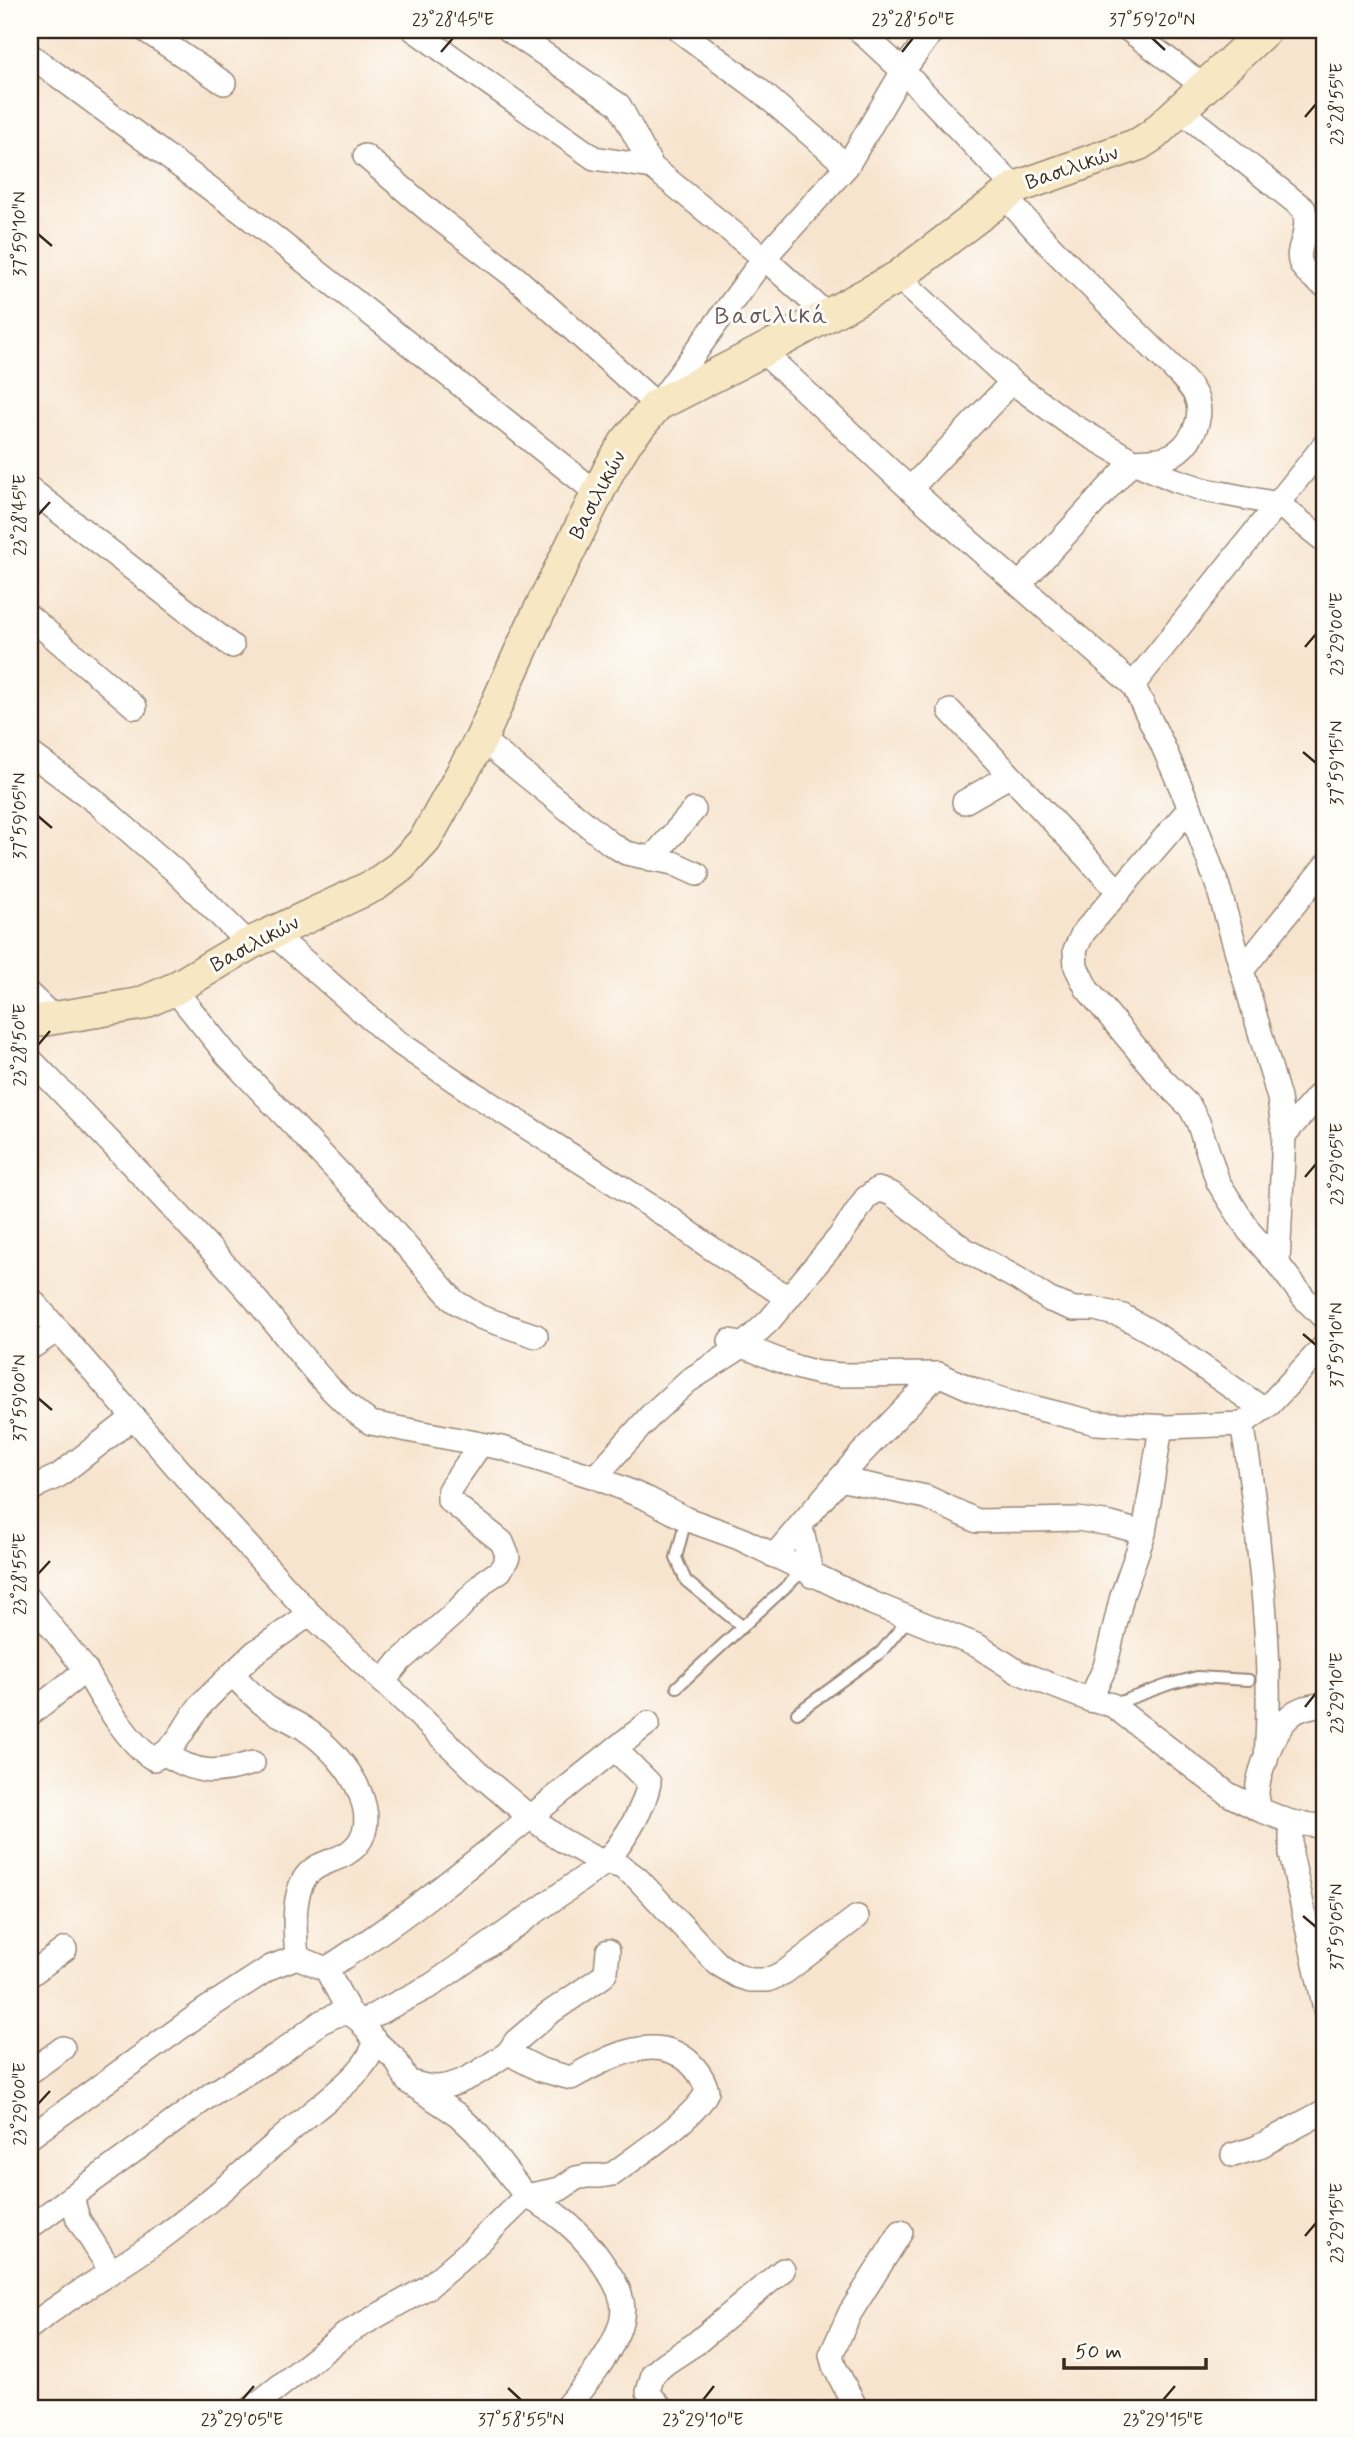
<svg xmlns="http://www.w3.org/2000/svg" width="1355" height="2438" viewBox="0 0 1355 2438" font-family="Mynerve,sans-serif">
	<style>
		.lines { fill: none; stroke-linecap: round; stroke-linejoin: round }
		.lane-casing { stroke: #998776; stroke-width: 14 }
		.street-casing { stroke: #998776; stroke-width: 26 }
		.secondary-casing { stroke: #998776; stroke-width: 35 }
		.lane { stroke: #fff; stroke-width: 10 }
		.street { stroke: #fff; stroke-width: 23 }
		.secondary { stroke: #f7e8c3; stroke-width: 32 }
		.ticks { fill: none; stroke: #3b2a1e; stroke-width: 2.5 }
		.labels { text-anchor: middle; dominant-baseline: central; stroke-width: 6; stroke-linejoin: round; paint-order: stroke }
		.street-label { font-size: 21px; fill: #3b2a1e; stroke: #fdfcf7 }
		.quarter-label { font-size: 24px; letter-spacing: 2px; fill: #66555c; stroke: #fdfcf7 }
		.neatline { fill: none; stroke: #3b2a1e; stroke-width: 2.5 }
		.ticks-label { font-size: 18px; text-anchor: middle; fill: #3b2a1e }
	</style>
	<rect width="100%" height="100%" fill="#fdfcf7"/>
	<filter id="ink" filterUnits="userSpaceOnUse"><feTurbulence type="fractalNoise" baseFrequency=".0143" numOctaves="2"/><feDisplacementMap in="SourceGraphic" scale="14" xChannelSelector="R" yChannelSelector="G"/><feConvolveMatrix kernelMatrix="1 2 1 2 8 2 1 2 1" color-interpolation-filters="sRGB"/></filter>
	<filter id="wash" filterUnits="userSpaceOnUse"><feTurbulence type="fractalNoise" baseFrequency=".00686" numOctaves="4" result="noise"/><feDisplacementMap in="SourceGraphic" scale="28" xChannelSelector="R" yChannelSelector="G"/><feGaussianBlur stdDeviation="1.57" result="paint"/><feColorMatrix in="noise" values="0 0 0 0 0 0 0 0 0 0 0 0 0 0 0 0 0 1.4 0 .05"/><feComposite in="paint" operator="in"/></filter>
	<g filter="url(#wash)">
		<rect width="100%" height="100%" fill="#f7e4ce"/>
	</g>
	<g filter="url(#ink)">
		<g class="lines">
			<!-- lane casing -->
			<g class="lane-casing">
				<g id="lane">
					<path d="M686,1519L676,1558L686,1581L743,1627"/>
					<path d="M677,1687L803,1571"/>
					<path d="M1112,1705L1170,1684L1197,1677L1249,1680"/>
					<path d="M797,1713L881,1652L909,1618"/>
				</g>
			</g>
			<!-- street casing -->
			<g class="street-casing">
				<g id="street">
					<path d="M145,30L224,83"/>
					<path d="M414,30L594,158L652,167"/>
					<path d="M509,30L619,105L652,167L764,258L826,314"/>
					<path d="M679,30L758,89L847,166"/>
					<path d="M859,30L903,71L1015,188"/>
					<path d="M1129,30L1205,87"/>
					<path d="M30,55L246,215L597,493"/>
					<path d="M1179,109L1304,209C1314,249 1276,255 1325,286"/>
					<path d="M365,156L433,214L516,278L657,405L764,258L847,166L903,71L933,30"/>
					<path d="M1004,196L1054,250L1173,368C1182,378 1196,390 1198,404C1202,423 1189,446 1172,455C1161,461 1145,460 1133,461L1020,584"/>
					<path d="M898,277L1012,382L1070,424L1138,464L1175,480L1205,490L1278,504L1325,541"/>
					<path d="M762,351L910,489L1133,685L1162,744L1190,808L1218,887L1279,1098L1284,1135L1278,1264L1304,1298L1325,1319"/>
					<path d="M30,489L232,646"/>
					<path d="M910,489L1012,382"/>
					<path d="M30,617L135,707"/>
					<path d="M1133,685L1325,444"/>
					<path d="M950,711L1119,892"/>
					<path d="M481,739L611,844L626,853L673,863L697,874"/>
					<path d="M30,753L96,802L175,871L249,944"/>
					<path d="M964,802L1009,776"/>
					<path d="M1190,808L1083,933L1075,950L1076,967L1087,989L1161,1078L1190,1107L1198,1122L1218,1182L1249,1231L1278,1264"/>
					<path d="M651,859L694,810"/>
					<path d="M272,933L395,1040L467,1089L671,1219L708,1246L788,1298"/>
					<path d="M1243,969L1325,866"/>
					<path d="M174,989L227,1055L380,1216L454,1301L480,1317L536,1336"/>
					<path d="M30,995L54,1018"/>
					<path d="M30,1059C103,1134 175,1209 245,1287C282,1328 325,1394 371,1423L502,1448L595,1477L648,1499L686,1519L739,1538L872,1603L978,1646L1018,1672L1090,1700L1112,1705L1228,1794L1260,1810L1291,1822L1325,1827"/>
					<path d="M1284,1135L1325,1088"/>
					<path d="M30,1298L195,1488L310,1614L406,1703L478,1773L531,1818L560,1839L594,1858L622,1867L637,1878L718,1964L738,1976L750,1980H768L785,1972L857,1917"/>
					<path d="M730,1341L796,1367L818,1373L843,1375L938,1374L974,1390L1004,1400L1096,1423L1167,1427L1242,1424L1270,1404L1325,1345"/>
					<path d="M30,1348L58,1330"/>
					<path d="M1242,1424C1250,1466 1255,1509 1259,1551C1267,1625 1271,1686 1266,1760"/>
					<path d="M595,1477L651,1415L688,1381L741,1347L769,1321L840,1236L866,1198L878,1189L892,1194L964,1249L1018,1279L1050,1300L1074,1309H1095L1123,1316L1155,1334L1263,1409"/>
					<path d="M839,1479L926,1497L977,1521L1077,1519L1111,1524L1144,1533"/>
					<path d="M30,1491L38,1485L58,1476L134,1417"/>
					<path d="M801,1527L812,1576"/>
					<path d="M774,1556L861,1454L938,1374"/>
					<path d="M30,1600L86,1670"/>
					<path d="M232,1674L254,1653L310,1614"/>
					<path d="M383,1682L400,1661L457,1611L485,1581L500,1571L508,1557L502,1542L449,1500V1490L480,1445"/>
					<path d="M1090,1700L1105,1667L1122,1596L1144,1533L1161,1427"/>
					<path d="M30,1714L86,1670C99,1695 130,1746 154,1759C178,1749 184,1725 200,1706C210,1695 221,1685 232,1674C242,1684 252,1695 263,1704C275,1715 291,1719 305,1729C316,1736 328,1747 337,1757C360,1783 384,1831 346,1854C334,1861 318,1863 308,1874C291,1892 295,1935 297,1957"/>
					<path d="M165,1754C199,1775 216,1774 253,1763"/>
					<path d="M1260,1810C1259,1805 1257,1799 1257,1793C1258,1773 1274,1730 1289,1717C1299,1707 1312,1706 1325,1704"/>
					<path d="M1291,1822V1854L1325,2009"/>
					<path d="M326,1969C440,1896 541,1806 648,1723"/>
					<path d="M30,1975L65,1949"/>
					<path d="M361,2022L432,1985L606,1862C625,1839 643,1812 649,1783L615,1749"/>
					<path d="M508,2053L516,2041L548,2014L602,1977L606,1971L608,1951"/>
					<path d="M30,2072L63,2048"/>
					<path d="M414,2083C421,2085 430,2087 437,2087C463,2086 487,2066 508,2053L541,2070L571,2078C605,2059 652,2032 687,2060C697,2069 704,2078 707,2091C698,2116 636,2156 613,2174L600,2176H587L576,2178L560,2189L526,2196"/>
					<path d="M30,2137L202,2012L271,1967L297,1957L326,1969L350,2013L361,2022L375,2041C370,2070 327,2099 305,2118C254,2162 204,2208 149,2247C110,2274 68,2297 30,2327"/>
					<path d="M1233,2155L1256,2148L1325,2111"/>
					<path d="M526,2196C555,2211 576,2228 596,2254C606,2269 618,2283 622,2301C629,2334 586,2385 565,2408"/>
					<path d="M72,2197L78,2219L111,2271"/>
					<path d="M30,2227L213,2093L280,2053L321,2022L336,2015L350,2013"/>
					<path d="M252,2408L347,2333L428,2287L472,2249L526,2196L476,2132L458,2115L408,2082L396,2060L375,2041"/>
					<path d="M661,2408L648,2392L653,2374L666,2363L695,2344L783,2270"/>
					<path d="M856,2408L834,2366L831,2355L850,2313L901,2232"/>
				</g>
			</g>
			<!-- secondary casing -->
			<g class="secondary-casing">
				<path id="secondary" d="M30,1022L140,1004L174,989L249,944L375,885L400,867L425,840L481,739L532,626L610,468L626,442L657,405L762,351L898,277L1015,188L1139,144L1153,135L1265,30"/>
			</g>
			<!-- lane -->
			<use href="#lane" class="lane"/>
			<!-- street -->
			<use href="#street" class="street"/>
			<!-- secondary -->
			<use href="#secondary" class="secondary"/>
		</g>
	</g>
	<!-- ticks -->
	<path class="ticks" d="M1152,38L1165,50M441,52L453,38M902,52L913,38M1305,117L1316,104M38,234L52,246M38,515L50,502M1305,647L1316,634M1303,752L1316,763M38,816L52,828M38,1045L50,1031M1305,1177L1316,1164M1303,1334L1316,1345M38,1398L52,1410M38,1574L50,1561M1305,1707L1316,1693M1303,1916L1316,1927M38,2104L50,2091M1305,2236L1316,2223M508,2388L521,2400M242,2400L254,2386M703,2400L714,2386M1163,2400L1175,2386"/>
	<g class="labels">
		<!-- street labels -->
		<g class="street-label">
			<text transform="translate(1072 168) rotate(-19)">Βασιλικών</text>
			<text transform="translate(598 495) rotate(-62)">Βασιλικών</text>
			<text transform="translate(255 944) rotate(-28)">Βασιλικών</text>
		</g>
		<!-- quarter labels -->
		<g class="quarter-label">
			<text x="772" y="316">Βασιλικά</text>
		</g>
	</g>
	<!-- margin -->
	<rect width="1355" height="2438" fill="none" stroke="#fdfcf7" stroke-width="77"/>
	<!-- scale -->
	<path d="M1064 2358v10h142v-10" fill="none" stroke="#3b2a1e" stroke-width="3.5"/>
	<text x="1075" y="2358" font-size="21" fill="#3b2a1e" stroke="#fdfcf7" stroke-width="5" paint-order="stroke">50 m</text>
	<rect x="38" y="38" width="1278" height="2362" class="neatline"/>
	<g class="ticks-label">
		<text x="453" y="25">23°28'45"E</text>
		<text x="913" y="25">23°28'50"E</text>
		<text x="1152" y="25">37°59'20"N</text>
		<text transform="translate(1336 104) rotate(-90)" y="6">23°28'55"E</text>
		<text transform="translate(19 234) rotate(-90)" y="6">37°59'10"N</text>
		<text transform="translate(19 515) rotate(-90)" y="6">23°28'45"E</text>
		<text transform="translate(1336 634) rotate(-90)" y="6">23°29'00"E</text>
		<text transform="translate(1336 763) rotate(-90)" y="6">37°59'15"N</text>
		<text transform="translate(19 816) rotate(-90)" y="6">37°59'05"N</text>
		<text transform="translate(19 1045) rotate(-90)" y="6">23°28'50"E</text>
		<text transform="translate(1336 1164) rotate(-90)" y="6">23°29'05"E</text>
		<text transform="translate(1336 1345) rotate(-90)" y="6">37°59'10"N</text>
		<text transform="translate(19 1398) rotate(-90)" y="6">37°59'00"N</text>
		<text transform="translate(19 1574) rotate(-90)" y="6">23°28'55"E</text>
		<text transform="translate(1336 1693) rotate(-90)" y="6">23°29'10"E</text>
		<text transform="translate(1336 1927) rotate(-90)" y="6">37°59'05"N</text>
		<text transform="translate(19 2104) rotate(-90)" y="6">23°29'00"E</text>
		<text transform="translate(1336 2223) rotate(-90)" y="6">23°29'15"E</text>
		<text x="242" y="2425">23°29'05"E</text>
		<text x="521" y="2425">37°58'55"N</text>
		<text x="703" y="2425">23°29'10"E</text>
		<text x="1163" y="2425">23°29'15"E</text>
	</g>
</svg>
